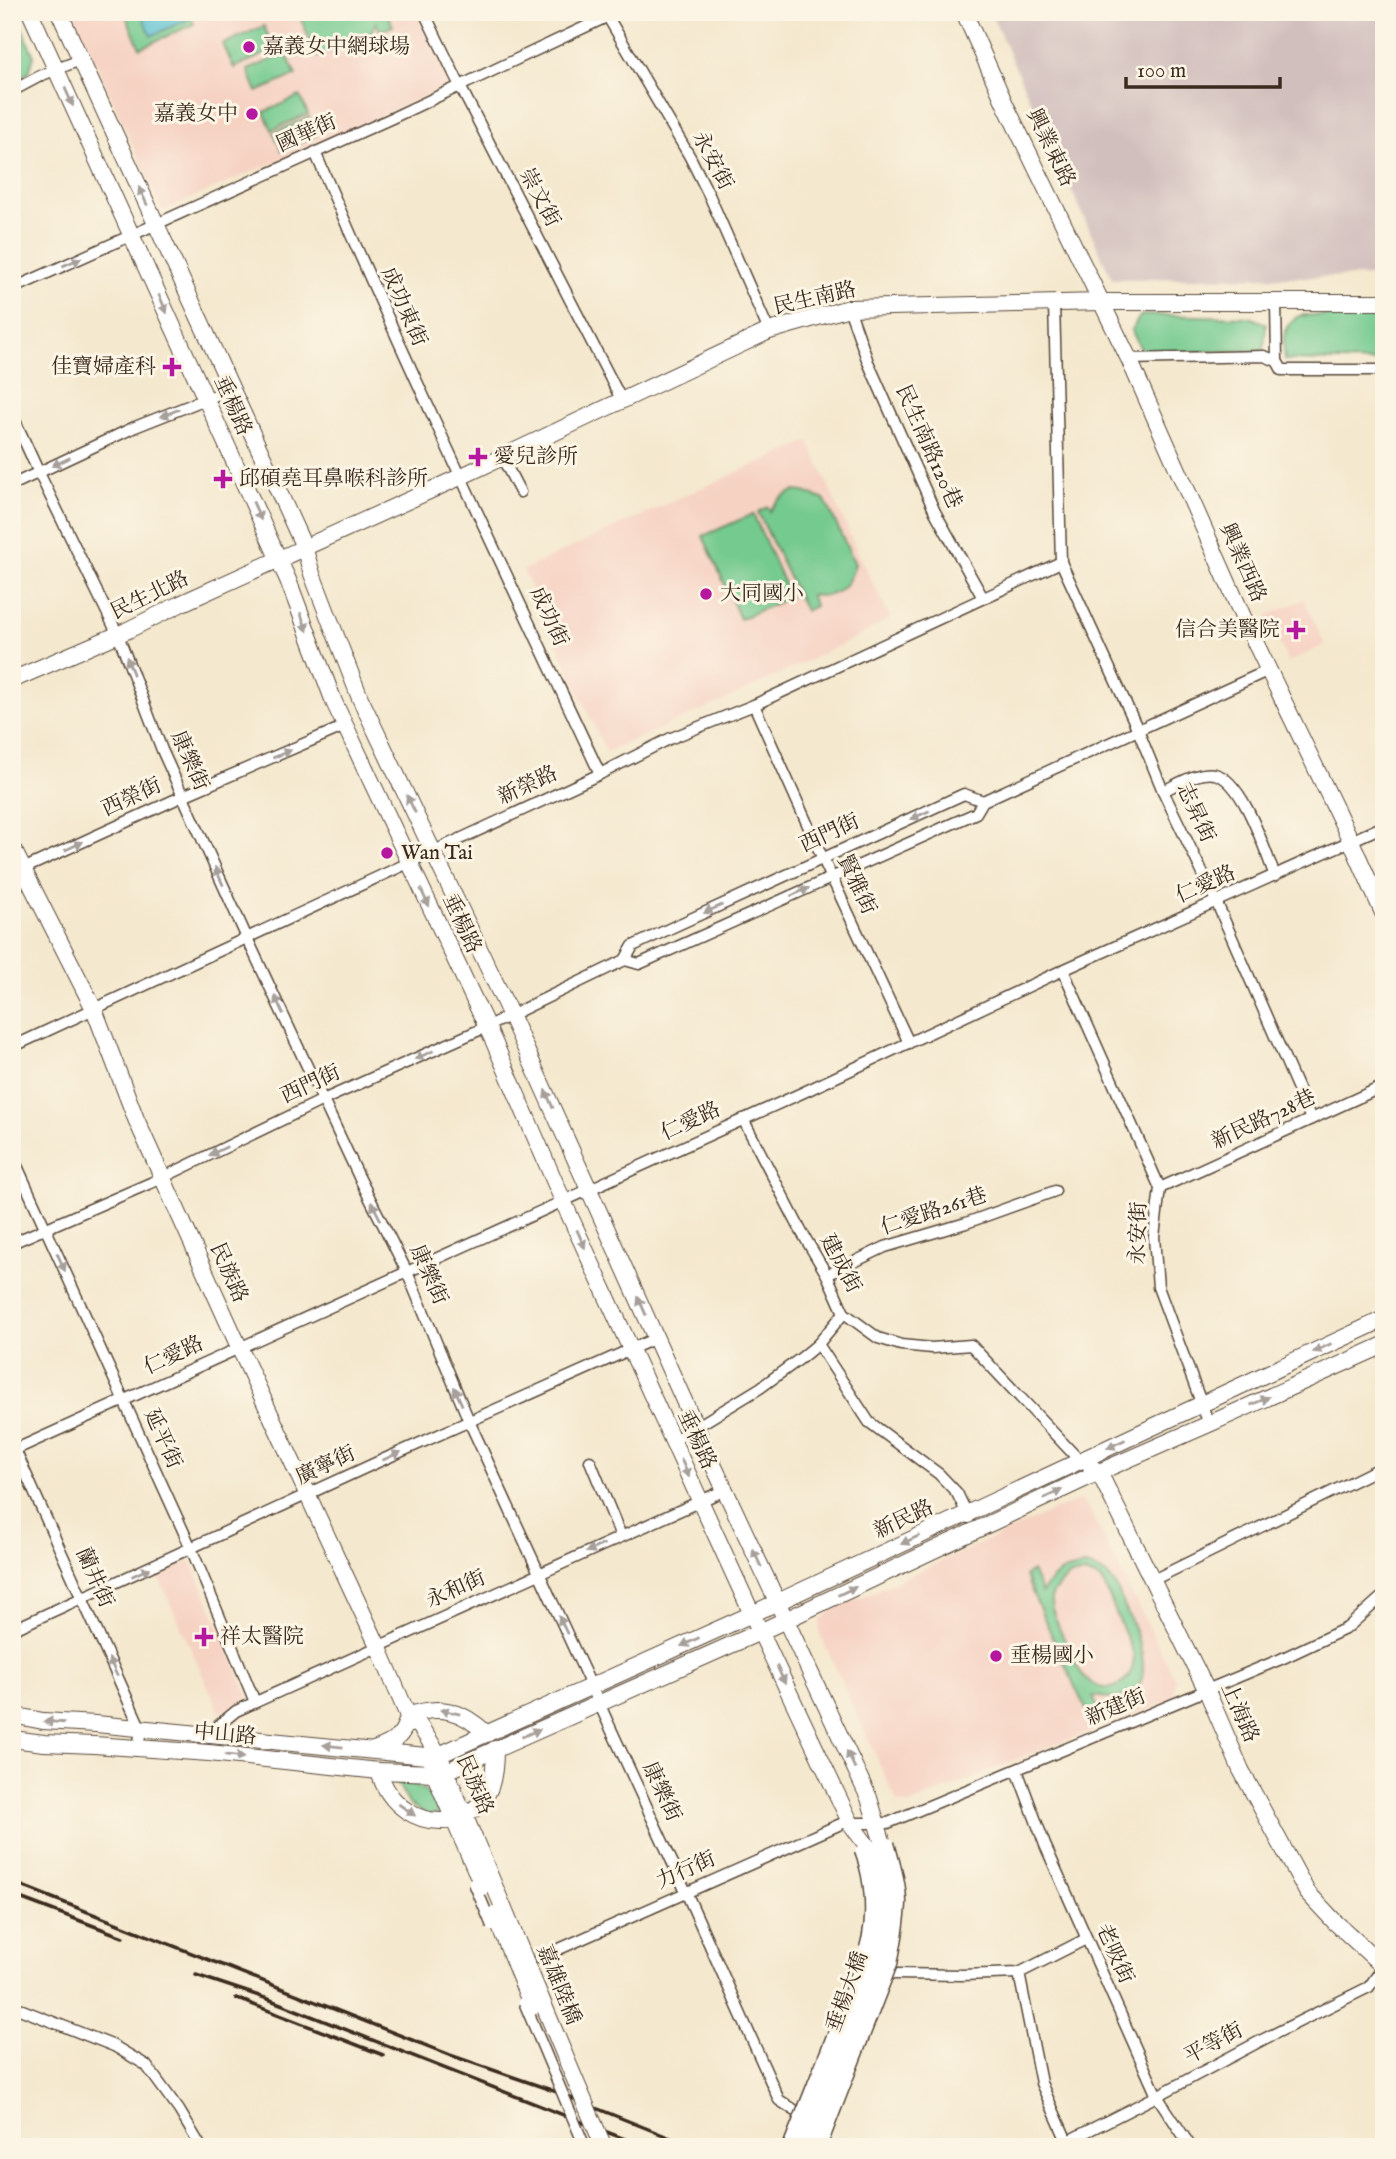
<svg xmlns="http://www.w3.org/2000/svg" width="1396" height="2159" viewBox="0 0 1396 2159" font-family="'IM FELL English','Noto Serif TC',serif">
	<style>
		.built { fill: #f6d2c3 }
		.industrial { fill: #d1bfbd }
		.green { fill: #74ca8f; stroke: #587a56; stroke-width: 2; fill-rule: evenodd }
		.water { fill: #56c0d2; stroke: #487578; stroke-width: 2 }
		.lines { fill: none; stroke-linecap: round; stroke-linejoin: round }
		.street-casing { stroke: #574638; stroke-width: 13 }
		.secondary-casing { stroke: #574638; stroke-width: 18 }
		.street { stroke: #fff; stroke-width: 10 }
		.secondary { stroke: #fff; stroke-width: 16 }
		.rail { stroke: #3b2a1e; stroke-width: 3.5 }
		.street-bridge-casing { stroke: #574638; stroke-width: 13; stroke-linecap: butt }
		.secondary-bridge-casing { stroke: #574638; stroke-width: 18; stroke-linecap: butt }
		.street-bridge { stroke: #fff; stroke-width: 10 }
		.secondary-bridge { stroke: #fff; stroke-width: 16 }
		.oneway { fill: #a79f9a }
		.poi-dot { fill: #b5179e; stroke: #fcf5e5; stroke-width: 2.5 }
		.labels { text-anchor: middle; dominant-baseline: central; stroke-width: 6; stroke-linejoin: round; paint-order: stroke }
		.poi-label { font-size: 21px; fill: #3b2a1e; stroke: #fcf5e5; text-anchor: start }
		.street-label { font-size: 21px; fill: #3b2a1e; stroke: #fcf5e5 }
	</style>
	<rect width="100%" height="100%" fill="#fcf5e5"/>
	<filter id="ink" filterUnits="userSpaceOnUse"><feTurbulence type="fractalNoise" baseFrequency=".0143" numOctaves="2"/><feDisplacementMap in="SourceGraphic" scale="14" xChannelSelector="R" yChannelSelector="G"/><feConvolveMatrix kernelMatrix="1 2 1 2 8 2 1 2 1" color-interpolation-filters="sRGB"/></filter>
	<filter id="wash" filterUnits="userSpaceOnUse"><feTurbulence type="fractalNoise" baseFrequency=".00686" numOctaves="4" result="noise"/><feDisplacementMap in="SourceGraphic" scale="28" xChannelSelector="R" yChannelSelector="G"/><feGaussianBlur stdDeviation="1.57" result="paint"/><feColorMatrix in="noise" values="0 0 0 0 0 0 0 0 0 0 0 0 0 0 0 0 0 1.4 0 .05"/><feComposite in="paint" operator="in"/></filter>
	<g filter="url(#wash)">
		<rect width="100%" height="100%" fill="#f4e8ce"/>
		<!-- built -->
		<g class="built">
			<path d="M73,12H417L451,85L162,211Z"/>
			<path d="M809,441L860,558L891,618L857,637L728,699L606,752L523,570L690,493Z"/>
			<path d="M1304,599L1325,645L1288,662L1267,616Z"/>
			<path d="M1080,1499L1089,1509L1175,1679L1174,1700L1023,1757L909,1805L897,1802L819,1632L821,1619L835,1609Z"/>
			<path d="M191,1560L249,1697L220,1713L158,1576Z"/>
		</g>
		<!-- industrial -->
		<path class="industrial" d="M990,12H1384V276L1112,279Z"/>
		<!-- green -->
		<g class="green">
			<path d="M12,12H15L34,56L29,73L12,81Z"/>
			<path d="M129,12L188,19L186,12H189L194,24L140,48L125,14Z"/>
			<path d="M298,12H386L393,26L380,31L376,22C370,43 347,48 328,43L331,51L317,57Z"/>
			<path d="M264,26L274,50L234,68L223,44Z"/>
			<path d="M286,53L296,75L257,92L248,70Z"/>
			<path d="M300,96L308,114L272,130L264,112Z"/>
			<path d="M309,117L317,135L282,151L274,133Z"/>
			<path d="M1141,315L1250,317L1266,324L1264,350L1143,353L1131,330Z"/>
			<path d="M1302,315L1384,317V362L1285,360C1282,341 1282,322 1302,315Z"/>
			<path d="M795,491L804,492L825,500L855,564C848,589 836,599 810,595L815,606L805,611L758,512L768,507L770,511C777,500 783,495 795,491Z"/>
			<path d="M753,514L790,597L740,619L703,536Z"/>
			<path d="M1086,1566C1094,1568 1104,1572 1110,1578C1117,1585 1121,1599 1125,1608C1144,1647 1165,1709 1093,1696L1102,1719L1093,1723L1077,1691L1025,1576L1032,1571L1042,1593C1054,1573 1064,1569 1086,1566ZM1083,1574L1093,1576L1102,1580L1134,1655C1134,1667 1131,1675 1122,1683C1110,1692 1097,1688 1087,1680C1079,1674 1049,1610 1051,1600C1052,1589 1063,1582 1071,1575Z"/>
			<path d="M396,1780C422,1784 428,1791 442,1813L427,1815L409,1804Z"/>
		</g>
		<!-- water -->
		<path class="water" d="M186,12L189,19L151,36L141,13Z"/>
	</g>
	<g filter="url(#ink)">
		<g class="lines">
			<!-- street casing -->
			<g class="street-casing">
				<g id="street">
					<path d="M424,12L460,86L622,401"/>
					<path d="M605,12L690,157L710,197L769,331"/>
					<path d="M12,91L42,75L80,60"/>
					<path d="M315,152C405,362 503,567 600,774"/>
					<path d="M12,289L392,118L617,12"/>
					<path d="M1054,303L1061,562L1138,730L1163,791L1216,901L1311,1119"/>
					<path d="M1276,303L1277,361L1282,370H1384"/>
					<path d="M849,308L868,362L935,512L983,598"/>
					<path d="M1129,359L1264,356L1277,361"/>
					<path d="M12,414L39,473L118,635L162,750L247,938L359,1177L407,1272L469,1421L686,1892L779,2100L808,2119"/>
					<path d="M502,457L520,492"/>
					<path d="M12,485L135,427L231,389"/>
					<path d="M754,705L823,859L909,1043"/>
					<path d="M1163,791C1178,784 1198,771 1215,774C1243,780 1265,851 1275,876"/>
					<path d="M12,874L183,796L345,726"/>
					<path d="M625,960L639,964L976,813L983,801L1269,670"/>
					<path d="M1063,970L1160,1188L1154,1237L1158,1287L1209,1424"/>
					<path d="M12,1047L600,774L669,739L754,705L1061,562"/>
					<path d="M743,1119L801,1231L827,1275L844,1313L878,1338L901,1345L932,1348L971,1345L1080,1461"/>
					<path d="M12,1155L191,1548L255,1702"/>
					<path d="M1160,1188L1384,1086"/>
					<path d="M12,1243L162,1178L323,1100L486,1027L625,960L633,946L673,927L964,794L983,801"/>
					<path d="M827,1275L885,1247L966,1223L1055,1191"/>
					<path d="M818,1344L869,1422L939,1474L957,1493L969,1518"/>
					<path d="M673,1441L760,1388L801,1358L818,1344L844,1313"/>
					<path d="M12,1443L141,1729L138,1749"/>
					<path d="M12,1451L804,1092L1063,970L1384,826"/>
					<path d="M590,1461L621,1536"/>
					<path d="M1153,1580L1384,1466"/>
					<path d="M12,1630L380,1461L656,1338"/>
					<path d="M208,1734L236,1711L725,1490"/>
					<path d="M1017,1770L1045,1845L1157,2096L1191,2147"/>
					<path d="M539,1958L843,1823H888L1281,1659L1347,1628L1384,1595"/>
					<path d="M1019,1973L1041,2083L1067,2141"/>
					<path d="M895,1974L962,1975L1019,1973L1086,1939"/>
					<path d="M12,2006L114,2046L146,2065L179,2110L201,2147"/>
					<path d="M1056,2147L1157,2096L1264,2039L1369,1987L1383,1967"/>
				</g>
			</g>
			<!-- secondary casing -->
			<g class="secondary-casing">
				<g id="secondary">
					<path d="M30,12L288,580L334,702L494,1042L563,1201L752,1614L851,1824L868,1847"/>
					<path d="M59,12L304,547L312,574L360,698L505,1003L703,1443L869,1798L883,1844"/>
					<path d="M964,12L1005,104L1129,359L1243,617L1351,841L1384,915"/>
					<path d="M12,680L126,631L180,604L460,477L769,331L849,308L1101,302H1384"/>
					<path d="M12,847L94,1009L136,1119L239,1347L378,1646L408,1716L419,1725L439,1755L474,1838"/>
					<path d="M1091,1467L1099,1472L1207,1691L1241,1770L1307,1892L1335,1922L1384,1967"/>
					<path d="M12,1715L43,1721L96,1724L426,1756L439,1755L752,1614L1384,1319"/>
					<path d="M408,1716C440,1704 462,1710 487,1734"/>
					<path d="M12,1739L44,1743L94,1745L209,1753L379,1771L435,1773L447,1771L760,1632L1099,1472L1209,1424L1384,1345"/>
					<path d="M374,1750C393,1743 404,1737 408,1716L411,1724"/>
					<path d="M431,1766L463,1841"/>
					<path d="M379,1771C388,1805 418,1826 453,1820"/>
					<path d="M464,1816C491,1801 495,1779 495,1749"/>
				</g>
			</g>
			<!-- street -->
			<use href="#street" class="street"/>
			<!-- secondary -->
			<use href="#secondary" class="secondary"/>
			<!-- rail -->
			<g class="rail">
				<path d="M12,1882L450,2055L551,2090L693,2147"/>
				<path d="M12,1895L123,1937"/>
				<path d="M196,1975L268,1999L645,2147"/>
				<path d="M236,1998L383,2055"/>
			</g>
			<!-- street-bridge casing -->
			<g class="street-bridge-casing">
				<g id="street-bridge">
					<path d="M860,1851C871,1880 874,1918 865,1948"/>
					<path d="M474,1883L492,1926"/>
					<path d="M524,2002L585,2147"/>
					<path d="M788,2147L857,1973"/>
					<path d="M821,2147L892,1964C896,1944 900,1924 901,1903C901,1883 894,1862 889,1843"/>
				</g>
			</g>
			<!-- secondary-bridge casing -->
			<g class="secondary-bridge-casing">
				<g id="secondary-bridge">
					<path d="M474,1838C518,1941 559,2045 604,2147"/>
					<path d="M463,1841L483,1887"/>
					<path d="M495,1914L532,2007"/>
					<path d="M796,2147L855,2004L876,1936L879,1912L877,1883L868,1847"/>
					<path d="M808,2147L854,2038L889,1935L892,1904L883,1844"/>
				</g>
			</g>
			<!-- street-bridge -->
			<use href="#street-bridge" class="street-bridge"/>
			<!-- secondary-bridge -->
			<use href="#secondary-bridge" class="secondary-bridge"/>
		</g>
		<!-- one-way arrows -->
		<defs><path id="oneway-solid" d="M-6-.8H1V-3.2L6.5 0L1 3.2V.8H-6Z" transform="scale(1.75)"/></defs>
		<g class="oneway">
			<use href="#oneway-solid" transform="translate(69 97) rotate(66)"/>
			<use href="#oneway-solid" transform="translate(143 196) rotate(-115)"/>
			<use href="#oneway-solid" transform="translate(72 262) rotate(-23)"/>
			<use href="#oneway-solid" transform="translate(163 304) rotate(66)"/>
			<use href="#oneway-solid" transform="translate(170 413) rotate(158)"/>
			<use href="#oneway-solid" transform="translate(61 462) rotate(155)"/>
			<use href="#oneway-solid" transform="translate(257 511) rotate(66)"/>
			<use href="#oneway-solid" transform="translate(304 622) rotate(69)"/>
			<use href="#oneway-solid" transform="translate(130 666) rotate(-111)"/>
			<use href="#oneway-solid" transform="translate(282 754) rotate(-23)"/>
			<use href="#oneway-solid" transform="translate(411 804) rotate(-116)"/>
			<use href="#oneway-solid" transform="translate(920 815) rotate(156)"/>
			<use href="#oneway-solid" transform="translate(74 846) rotate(-25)"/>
			<use href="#oneway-solid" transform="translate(219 876) rotate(-114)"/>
			<use href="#oneway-solid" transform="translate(800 892) rotate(-24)"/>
			<use href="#oneway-solid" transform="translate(425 898) rotate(65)"/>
			<use href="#oneway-solid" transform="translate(713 909) rotate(156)"/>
			<use href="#oneway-solid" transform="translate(279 1005) rotate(-115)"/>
			<use href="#oneway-solid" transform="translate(424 1055) rotate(156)"/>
			<use href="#oneway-solid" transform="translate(549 1099) rotate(-114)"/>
			<use href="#oneway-solid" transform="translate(218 1151) rotate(154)"/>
			<use href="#oneway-solid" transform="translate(376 1211) rotate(-117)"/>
			<use href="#oneway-solid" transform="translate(581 1239) rotate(66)"/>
			<use href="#oneway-solid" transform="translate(61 1262) rotate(66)"/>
			<use href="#oneway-solid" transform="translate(642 1306) rotate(-114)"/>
			<use href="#oneway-solid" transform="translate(1322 1348) rotate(155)"/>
			<use href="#oneway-solid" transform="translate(458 1396) rotate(-114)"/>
			<use href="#oneway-solid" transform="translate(1260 1401) rotate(-24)"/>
			<use href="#oneway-solid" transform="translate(1116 1444) rotate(155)"/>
			<use href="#oneway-solid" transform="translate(392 1456) rotate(-24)"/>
			<use href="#oneway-solid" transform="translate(685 1468) rotate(66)"/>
			<use href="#oneway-solid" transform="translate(1053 1494) rotate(-25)"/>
			<use href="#oneway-solid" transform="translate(910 1540) rotate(155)"/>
			<use href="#oneway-solid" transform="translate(595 1548) rotate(156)"/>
			<use href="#oneway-solid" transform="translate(757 1558) rotate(-115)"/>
			<use href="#oneway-solid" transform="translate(141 1572) rotate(-25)"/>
			<use href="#oneway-solid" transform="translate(847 1591) rotate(-25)"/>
			<use href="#oneway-solid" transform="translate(563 1625) rotate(-115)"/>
			<use href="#oneway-solid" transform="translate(690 1642) rotate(155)"/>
			<use href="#oneway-solid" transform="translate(113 1667) rotate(-115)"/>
			<use href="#oneway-solid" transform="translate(781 1675) rotate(65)"/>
			<use href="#oneway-solid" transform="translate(450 1712) rotate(-168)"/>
			<use href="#oneway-solid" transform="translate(54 1722) rotate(-176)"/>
			<use href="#oneway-solid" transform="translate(531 1733) rotate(-24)"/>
			<use href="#oneway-solid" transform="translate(333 1746) rotate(-174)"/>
			<use href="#oneway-solid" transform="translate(235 1756) rotate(6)"/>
			<use href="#oneway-solid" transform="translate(851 1760) rotate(-115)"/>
			<use href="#oneway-solid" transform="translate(407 1810) rotate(35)"/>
		</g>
	</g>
	<!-- markers -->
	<g class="poi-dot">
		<circle cx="249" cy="47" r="7"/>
		<circle cx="252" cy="114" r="7"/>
		<path d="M168.5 356.5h7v7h7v7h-7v7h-7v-7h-7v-7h7z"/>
		<path d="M474.5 446.5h7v7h7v7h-7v7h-7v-7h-7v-7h7z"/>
		<path d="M219.5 468.5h7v7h7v7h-7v7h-7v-7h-7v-7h7z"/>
		<circle cx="706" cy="594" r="7"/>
		<path d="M1292.5 619.5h7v7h7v7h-7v7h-7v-7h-7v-7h7z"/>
		<circle cx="387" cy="853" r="7"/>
		<path d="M200.5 1626.5h7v7h7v7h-7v7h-7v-7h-7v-7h7z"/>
		<circle cx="996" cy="1656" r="7"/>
	</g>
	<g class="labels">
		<!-- poi labels -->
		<g class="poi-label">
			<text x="263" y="47">嘉義女中網球場</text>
			<text x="238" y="114" text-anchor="end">嘉義女中</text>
			<text x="156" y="367" text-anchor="end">佳寶婦產科</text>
			<text x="494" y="457">愛兒診所</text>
			<text x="239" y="479">邱碩堯耳鼻喉科診所</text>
			<text x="720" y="594">大同國小</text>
			<text x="1280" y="630" text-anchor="end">信合美醫院</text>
			<text x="401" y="853">Wan Tai</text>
			<text x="220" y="1637">祥太醫院</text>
			<text x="1010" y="1656">垂楊國小</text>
		</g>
		<!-- street labels -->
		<g class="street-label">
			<text transform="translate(307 134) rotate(-24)">國華街</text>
			<text transform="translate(1050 148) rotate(64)">興業東路</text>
			<text transform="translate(712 161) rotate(62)">永安街</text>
			<text transform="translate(539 198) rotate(62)">崇文街</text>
			<text transform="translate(815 299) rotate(-13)">民生南路</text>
			<text transform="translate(403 307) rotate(66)">成功東街</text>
			<text transform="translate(232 406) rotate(66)">垂楊路</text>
			<text transform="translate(928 447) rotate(66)">民生南路120巷</text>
			<text transform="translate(1242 563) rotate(66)">興業西路</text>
			<text transform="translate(150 596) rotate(-26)">民生北路</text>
			<text transform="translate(548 617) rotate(65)">成功街</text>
			<text transform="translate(189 761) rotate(66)">康樂街</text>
			<text transform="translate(528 786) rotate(-25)">新榮路</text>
			<text transform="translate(132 798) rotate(-25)">西榮街</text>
			<text transform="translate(1195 813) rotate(65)">志昇街</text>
			<text transform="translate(830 834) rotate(-25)">西門街</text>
			<text transform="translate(856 885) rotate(65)">賢雅街</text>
			<text transform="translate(1206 885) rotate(-24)">仁愛路</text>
			<text transform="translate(461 924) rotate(65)">垂楊路</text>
			<text transform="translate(311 1085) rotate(-25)">西門街</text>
			<text transform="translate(1264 1120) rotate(-25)">新民路728巷</text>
			<text transform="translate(691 1122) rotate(-25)">仁愛路</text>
			<text transform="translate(934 1212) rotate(-18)">仁愛路261巷</text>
			<text transform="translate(1139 1233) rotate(-88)">永安街</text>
			<text transform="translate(840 1264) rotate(62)">建成街</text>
			<text transform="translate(228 1273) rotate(66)">民族路</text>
			<text transform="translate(428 1275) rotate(66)">康樂街</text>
			<text transform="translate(174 1356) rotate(-25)">仁愛路</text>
			<text transform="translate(162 1439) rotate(66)">延平街</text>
			<text transform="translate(696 1440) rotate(65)">垂楊路</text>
			<text transform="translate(326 1466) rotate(-25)">廣寧街</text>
			<text transform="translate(904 1520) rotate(-25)">新民路</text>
			<text transform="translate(94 1578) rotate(66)">蘭井街</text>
			<text transform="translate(456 1590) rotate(-24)">永和街</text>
			<text transform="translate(1116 1708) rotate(-23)">新建街</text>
			<text transform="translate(1239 1713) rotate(66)">上海路</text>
			<text transform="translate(225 1735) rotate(5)">中山路</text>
			<text transform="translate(474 1785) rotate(67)">民族路</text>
			<text transform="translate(661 1792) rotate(65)">康樂街</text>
			<text transform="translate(686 1871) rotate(-24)">力行街</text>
			<text transform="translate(1114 1954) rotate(66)">老吸街</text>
			<text transform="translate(558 1985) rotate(68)">嘉雄陸橋</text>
			<text transform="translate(848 1992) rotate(-70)">垂楊大橋</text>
			<text transform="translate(1214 2044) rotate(-28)">平等街</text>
		</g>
	</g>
	<!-- margin -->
	<rect width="1396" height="2159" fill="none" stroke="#fcf5e5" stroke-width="42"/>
	<!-- scale -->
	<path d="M1126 77v10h154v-10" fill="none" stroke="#3b2a1e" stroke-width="3.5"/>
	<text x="1137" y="77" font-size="21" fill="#3b2a1e" stroke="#fcf5e5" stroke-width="5" paint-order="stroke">100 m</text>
</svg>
